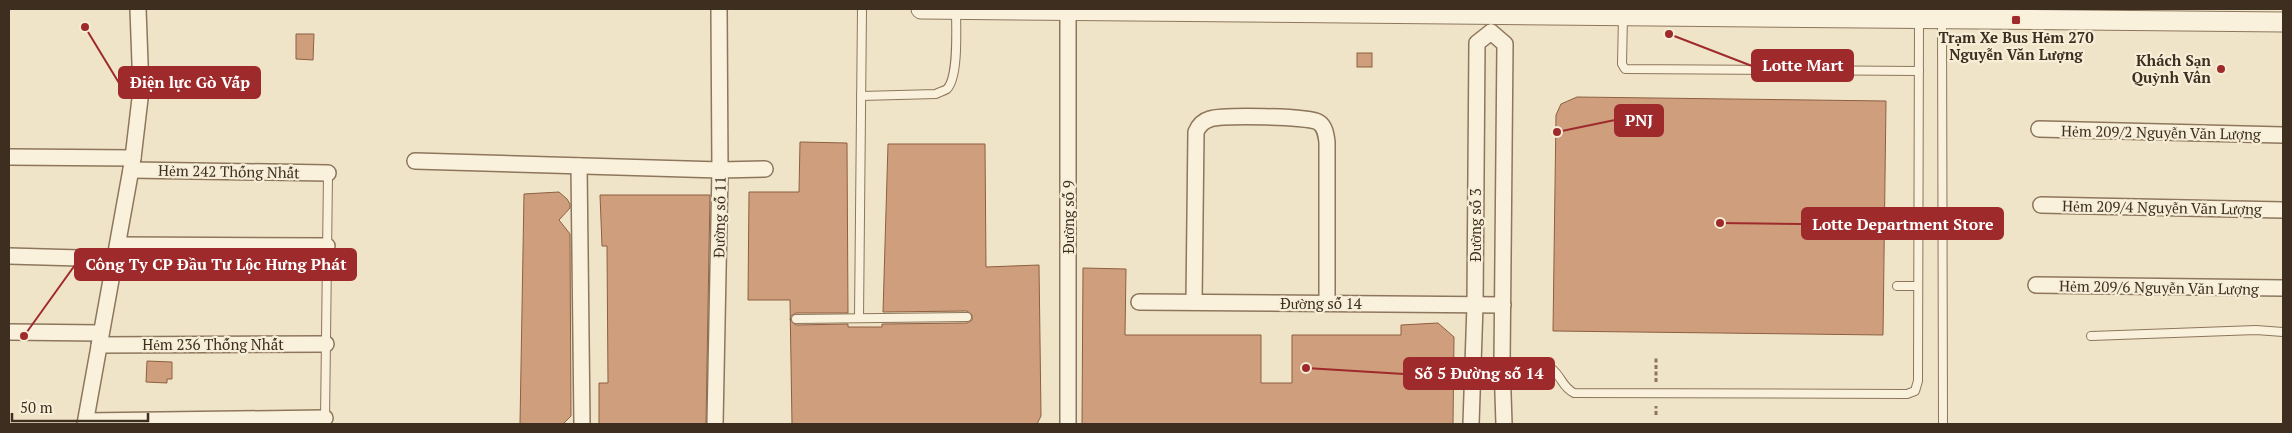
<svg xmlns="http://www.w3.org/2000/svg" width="2292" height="433" viewBox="0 0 2292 433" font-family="'PT Serif',serif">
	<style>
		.building { fill: #cf9f7d; stroke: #8d5f41 }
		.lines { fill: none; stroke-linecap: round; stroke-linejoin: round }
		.service-casing { stroke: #8d765c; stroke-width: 10 }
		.minor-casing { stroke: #8d765c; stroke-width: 18 }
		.tertiary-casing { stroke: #8d765c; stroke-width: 21 }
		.path { stroke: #8d765c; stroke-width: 3; stroke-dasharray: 4 2.5; stroke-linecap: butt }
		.service { stroke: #faf1dc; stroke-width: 8 }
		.minor { stroke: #faf1dc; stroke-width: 15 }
		.tertiary { stroke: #faf1dc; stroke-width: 19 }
		.poi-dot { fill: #9e2a2b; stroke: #f7eed8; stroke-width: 2 }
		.labels { text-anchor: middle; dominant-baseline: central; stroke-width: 4.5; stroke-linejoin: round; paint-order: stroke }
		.poi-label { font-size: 15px; font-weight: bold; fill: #3d2e20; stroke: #f7eed8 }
		.street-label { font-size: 15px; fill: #3d2e20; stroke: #f7eed8 }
		.leader { fill: none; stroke: #9e2a2b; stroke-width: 2 }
		.callout-dot { fill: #9e2a2b; stroke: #f7eed8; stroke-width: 2 }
		.callout { fill: #9e2a2b; stroke: #9e2a2b; stroke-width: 2 }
		.callout-label { font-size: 16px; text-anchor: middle; font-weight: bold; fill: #fff }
	</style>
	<rect width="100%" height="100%" fill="#f0e4c8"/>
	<!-- building -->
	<g class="building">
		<path d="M296,34H314L313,60L296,59Z"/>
		<rect x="1357" y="53" width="15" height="14"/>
		<path d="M1577,97L1886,101L1883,335L1553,331L1556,115L1561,104Z"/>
		<path d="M800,142L847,143L848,313H796L791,316L790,320L796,325L848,324V327H882V324L967,323L972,320V315L967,311L883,312L888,144H985L986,267L1039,265L1041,416L1037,424H792L790,300H748L749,192H799Z"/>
		<path d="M559,192L567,199L570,204V208L559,220L570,234L571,416L563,424H520L524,194Z"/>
		<path d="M600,195H710L706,424H599V383H608L607,246H602Z"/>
		<path d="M1083,268L1126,269L1125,335H1261V383H1292V335H1401V325L1438,323L1454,337L1453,424H1082Z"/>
		<path d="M147,361L172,362V379H167V383L146,382Z"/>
	</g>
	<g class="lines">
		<!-- service casing -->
		<g class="service-casing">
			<g id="service">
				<path d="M1623,16L1622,64L1625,69L1919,71"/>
				<path d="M1942,19L1943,424"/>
				<path d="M861,96L936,94C939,92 944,91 947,89C959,77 956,26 956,9"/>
				<path d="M1897,286H1917"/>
				<path d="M859,318L862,9"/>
				<path d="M796,319L967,317"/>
				<path d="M2091,336L2256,330L2283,332"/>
				<path d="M1502,364C1519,364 1545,359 1556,373C1563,381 1564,388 1574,393L1907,394L1915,391L1918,381L1919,19"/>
				<path d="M325,421L328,173"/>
			</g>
		</g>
		<!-- minor casing -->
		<g class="minor-casing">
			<g id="minor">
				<path d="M1068,10V424"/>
				<path d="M1491,32L1505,44L1502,364L1504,424"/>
				<path d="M2039,129L2283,135"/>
				<path d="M9,157L133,158"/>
				<path d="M415,161L720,170L765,169"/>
				<path d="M579,166L582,424"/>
				<path d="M131,170L328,173"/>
				<path d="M2041,205L2283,210"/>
				<path d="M118,245L327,246"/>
				<path d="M9,256L115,259"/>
				<path d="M2036,285L2283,288"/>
				<path d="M1139,302L1503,305"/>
				<path d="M1194,302L1196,132C1199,125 1203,121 1210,119C1222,115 1308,116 1318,122C1325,126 1326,134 1327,142V303"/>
				<path d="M9,332L101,333"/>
				<path d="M99,345L326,344"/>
				<path d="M86,421L325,418"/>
				<path d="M85,424L133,158L141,90L138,9"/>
				<path d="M715,424L720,170L719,9"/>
				<path d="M1471,424L1475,305L1477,43L1491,32"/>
			</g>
		</g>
		<!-- tertiary casing -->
		<g class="tertiary-casing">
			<path id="tertiary" d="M921,9L2283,22"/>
		</g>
		<!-- path -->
		<g class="path">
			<path d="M1656,382V358"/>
			<path d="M1656,415V406"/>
		</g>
		<!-- service -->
		<use href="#service" class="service"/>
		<!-- minor -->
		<use href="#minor" class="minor"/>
		<!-- tertiary -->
		<use href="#tertiary" class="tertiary"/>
	</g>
	<!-- markers -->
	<g class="poi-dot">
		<rect x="2011" y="15" width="10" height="10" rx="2.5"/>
		<circle cx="2221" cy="69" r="5"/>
	</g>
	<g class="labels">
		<!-- poi labels -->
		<g class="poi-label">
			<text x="2016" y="37">Trạm Xe Bus Hẻm 270<tspan x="2016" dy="17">Nguyễn Văn Lượng</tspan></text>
			<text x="2211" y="60" text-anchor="end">Khách Sạn<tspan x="2211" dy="17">Quỳnh Vân</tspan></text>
		</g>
		<!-- street labels -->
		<g class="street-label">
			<text transform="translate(2161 132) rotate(1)">Hẻm 209/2 Nguyễn Văn Lượng</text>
			<text transform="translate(229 171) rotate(1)">Hẻm 242 Thống Nhất</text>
			<text transform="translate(2162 207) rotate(1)">Hẻm 209/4 Nguyễn Văn Lượng</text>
			<text transform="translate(719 217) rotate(-89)">Đường số 11</text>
			<text transform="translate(1068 217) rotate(-90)">Đường số 9</text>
			<text transform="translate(1475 225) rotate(-90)">Đường số 3</text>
			<text transform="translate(2159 287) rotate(1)">Hẻm 209/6 Nguyễn Văn Lượng</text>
			<text x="1321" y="303">Đường số 14</text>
			<text x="213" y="344">Hẻm 236 Thống Nhất</text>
		</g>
	</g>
	<!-- callouts -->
	<path class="leader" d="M1669 34L1752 66M85 27L119 83M1557 132L1615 120M1720 223L1802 224M24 336L75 265M1306 368L1404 374"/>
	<g class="callout-dot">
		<circle cx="1669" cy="34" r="5"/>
		<circle cx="85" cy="27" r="5"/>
		<circle cx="1557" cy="132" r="5"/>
		<circle cx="1720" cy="223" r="5"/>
		<circle cx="24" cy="336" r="5"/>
		<circle cx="1306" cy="368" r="5"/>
	</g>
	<g class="callout">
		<rect x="1752" y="50" width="101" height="31" rx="5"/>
		<rect x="119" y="67" width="141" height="31" rx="5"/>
		<rect x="1615" y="105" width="48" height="31" rx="5"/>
		<rect x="1802" y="208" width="201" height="31" rx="5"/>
		<rect x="75" y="249" width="281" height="31" rx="5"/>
		<rect x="1404" y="358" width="150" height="31" rx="5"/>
	</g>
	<g class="callout-label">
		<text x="1803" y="71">Lotte Mart</text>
		<text x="190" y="88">Điện lực Gò Vấp</text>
		<text x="1639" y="126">PNJ</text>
		<text x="1903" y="230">Lotte Department Store</text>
		<text x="216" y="270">Công Ty CP Đầu Tư Lộc Hưng Phát</text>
		<text x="1479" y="379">Số 5 Đường số 14</text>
	</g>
	<!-- border -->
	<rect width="2292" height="433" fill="none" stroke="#3d2e20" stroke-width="20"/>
	<!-- scale -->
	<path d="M12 413v8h136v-8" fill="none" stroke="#3d2e20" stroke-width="2.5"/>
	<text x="20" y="413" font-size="15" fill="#3d2e20" stroke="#f7eed8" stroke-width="4" paint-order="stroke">50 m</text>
</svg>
